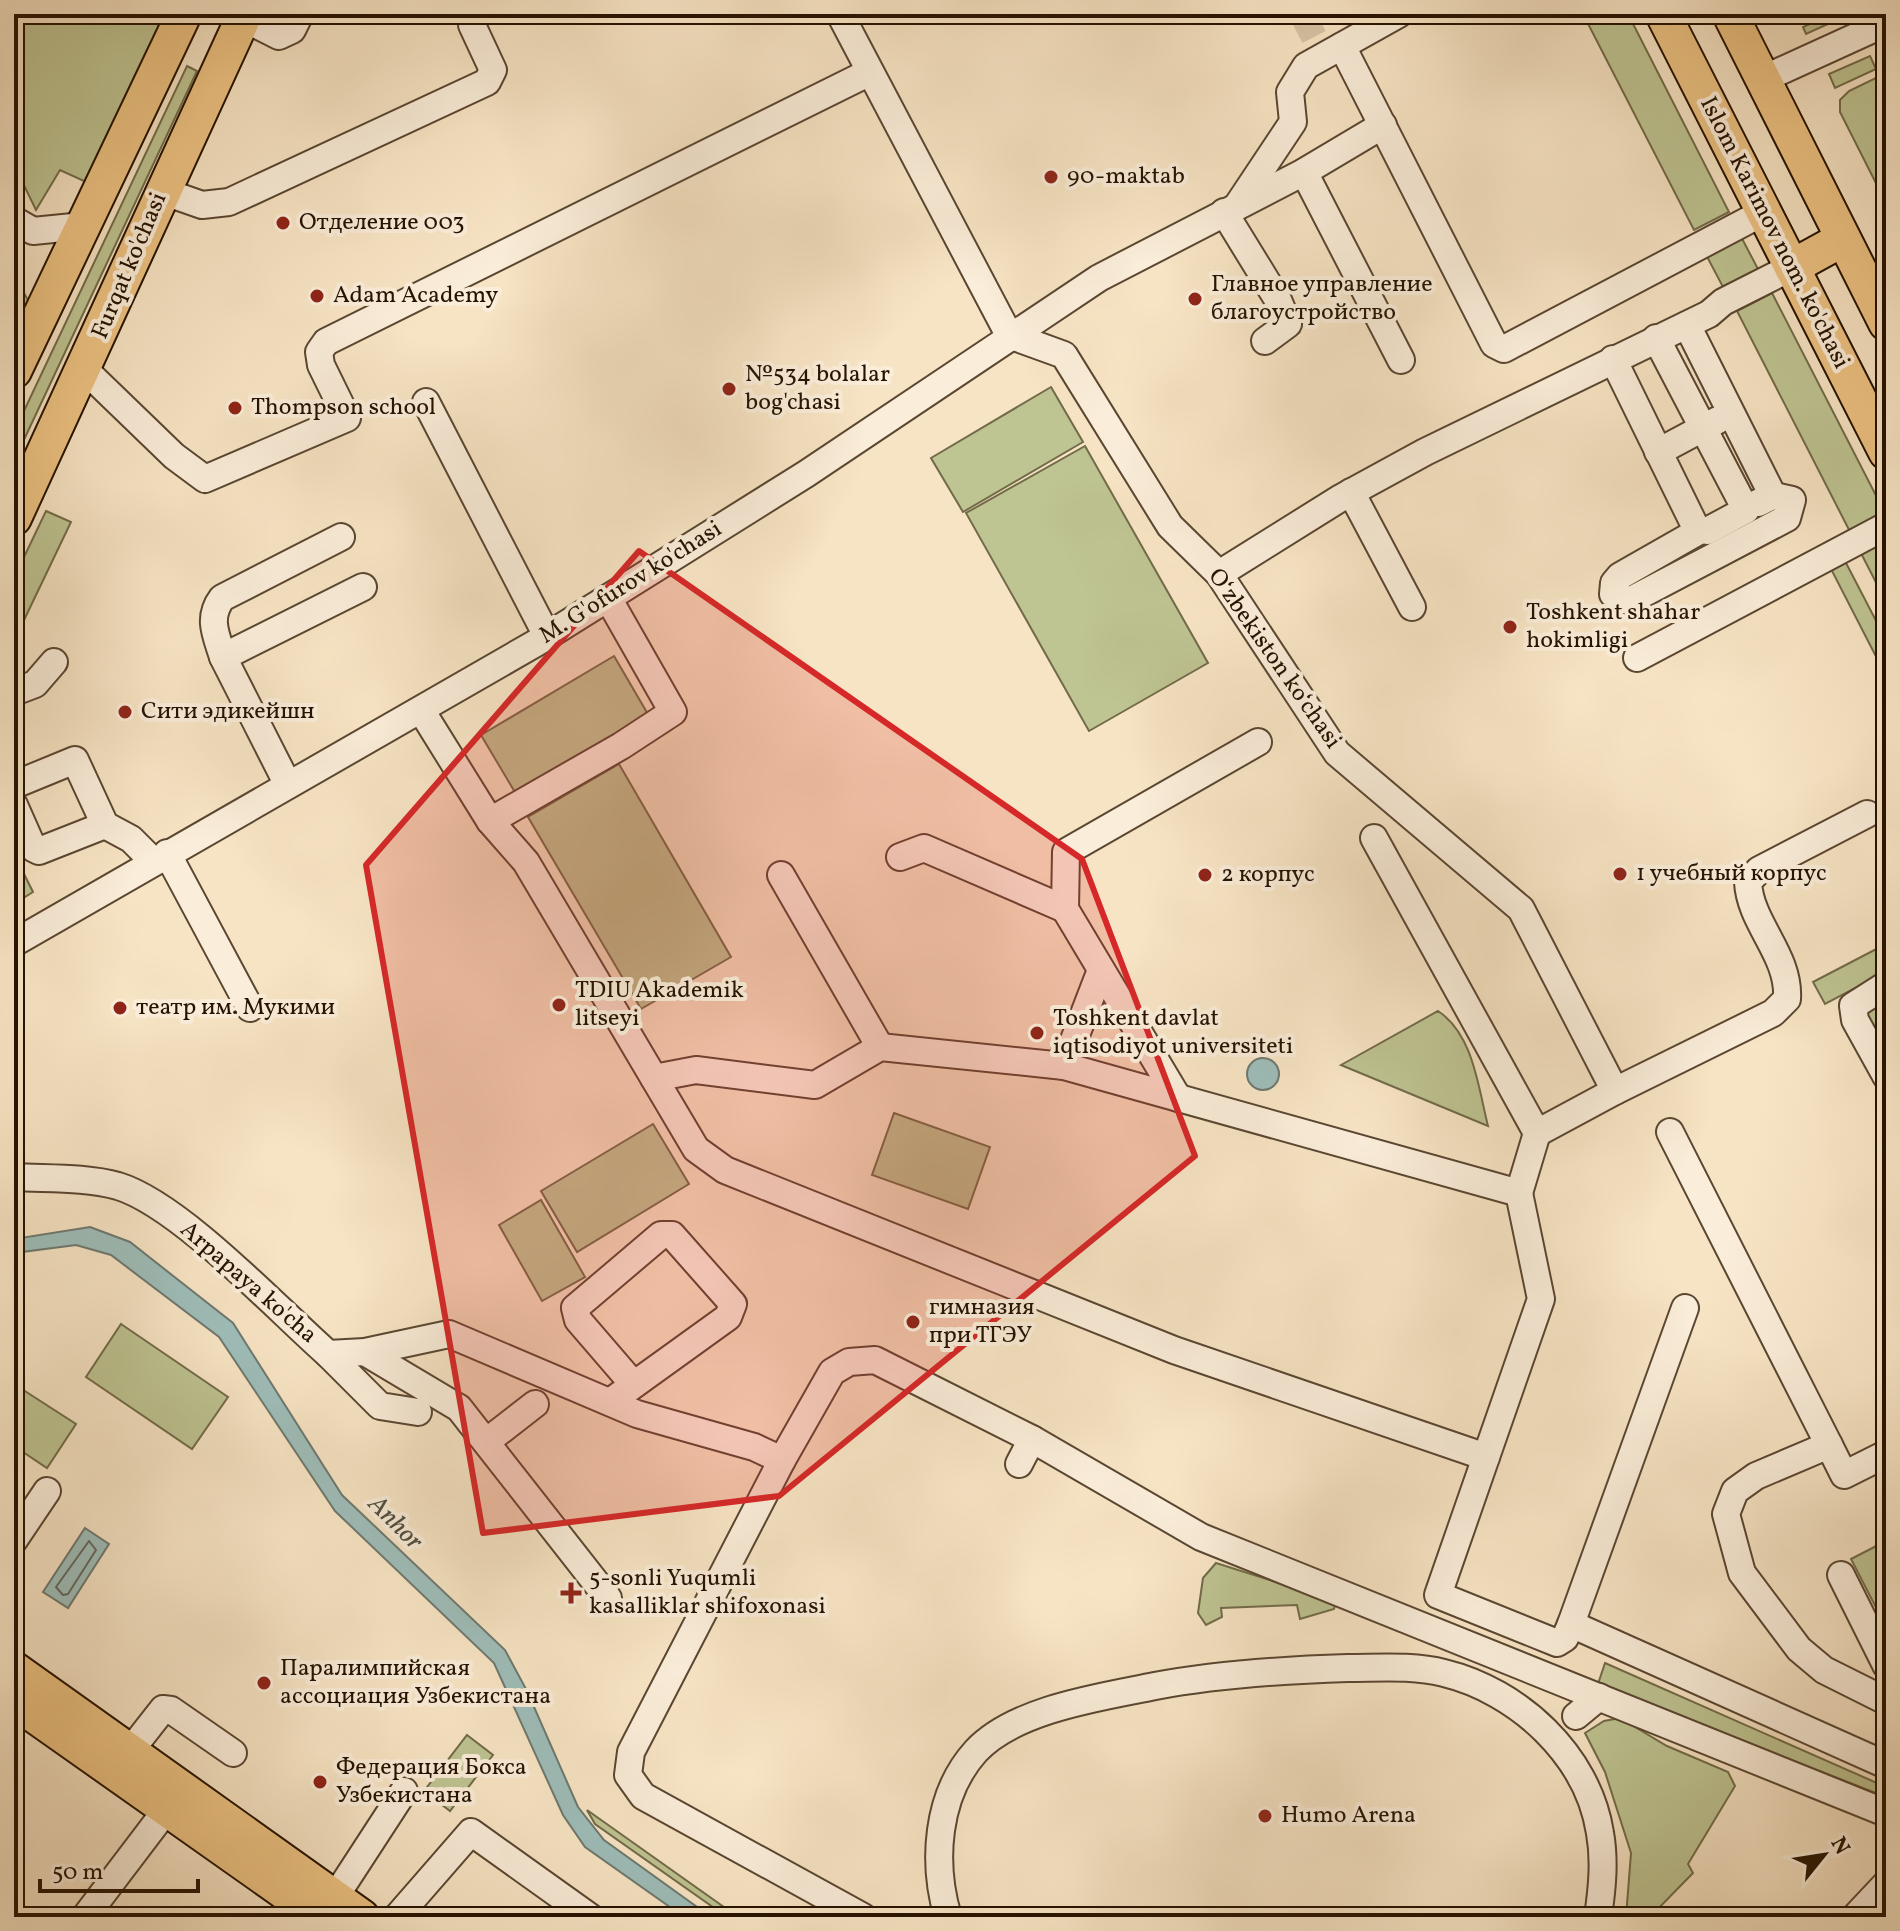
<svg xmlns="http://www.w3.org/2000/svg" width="1900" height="1931" viewBox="0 0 1900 1931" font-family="Vollkorn,serif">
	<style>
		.green { fill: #bec492; stroke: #726b49; stroke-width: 2 }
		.water { fill: #9ebeba; stroke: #6e7970; stroke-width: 2 }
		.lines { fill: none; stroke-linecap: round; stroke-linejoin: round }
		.shore { stroke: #62685d; stroke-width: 2 }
		.minor-tunnel { stroke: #d8c4a7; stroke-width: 26; stroke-dasharray: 26 13; stroke-linecap: butt }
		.minor-casing { stroke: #5a4631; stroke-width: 30 }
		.major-casing { stroke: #251200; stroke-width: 38 }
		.minor { stroke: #faedd9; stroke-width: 26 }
		.major { stroke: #ecc282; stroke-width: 34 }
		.marked { fill: #d62828; fill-opacity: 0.2; stroke: #d62828; stroke-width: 6; stroke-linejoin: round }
		.poi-dot { fill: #8f2418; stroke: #faedd9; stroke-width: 3 }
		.labels { text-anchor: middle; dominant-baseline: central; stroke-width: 8; stroke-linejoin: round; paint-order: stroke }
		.poi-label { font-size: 24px; fill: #251200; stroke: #faedd9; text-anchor: start }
		.street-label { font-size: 24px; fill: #251200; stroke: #faedd9 }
		.water-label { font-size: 26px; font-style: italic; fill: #4f4e41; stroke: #faedd9 }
	</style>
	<rect width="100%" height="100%" fill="#f7e4c4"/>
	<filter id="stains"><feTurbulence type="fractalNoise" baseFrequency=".0025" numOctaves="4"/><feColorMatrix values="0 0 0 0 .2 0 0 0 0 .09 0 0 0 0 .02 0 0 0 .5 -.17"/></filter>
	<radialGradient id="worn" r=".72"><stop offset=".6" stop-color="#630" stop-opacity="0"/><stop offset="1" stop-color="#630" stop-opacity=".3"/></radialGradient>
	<!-- green -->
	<g class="green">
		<path d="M14,14H165L86,182L60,170L36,210L14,165Z"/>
		<path d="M1583,14H1628L1729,212L1694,230Z"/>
		<path d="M1832,14H1850L1806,34L1803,27Z"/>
		<path d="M1870,56L1876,69L1835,88L1829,74Z"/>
		<path d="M187,66L197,71L14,461V432Z"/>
		<path d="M1886,73V203L1840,112V100L1849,91Z"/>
		<path d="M1738,231L1758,269L1723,287L1703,249Z"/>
		<path d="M21,288L28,300L14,331V297Z"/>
		<path d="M1772,293L1886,515V602L1737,311Z"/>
		<path d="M1051,387L1083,442L963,512L931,458Z"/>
		<path d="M1085,446L1208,663L1089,731L966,513Z"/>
		<path d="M46,511L71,522L14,641V578Z"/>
		<path d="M1845,561L1886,640V676L1831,569Z"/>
		<path d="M614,656L649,716L516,794L481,735Z"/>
		<path d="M619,764L731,957L641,1009L528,817Z"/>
		<path d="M14,854L33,892L14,904Z"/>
		<path d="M1886,944V972L1825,1004L1813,982Z"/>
		<path d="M1886,994V1051L1863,1006Z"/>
		<path d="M1438,1011C1473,1034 1478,1086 1488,1126L1341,1065Z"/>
		<path d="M894,1113L990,1147L968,1209L872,1175Z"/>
		<path d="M653,1124L689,1184L577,1252L541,1191Z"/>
		<path d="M541,1200L585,1277L542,1301L499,1225Z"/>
		<path d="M121,1324L228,1397L192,1449L86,1377Z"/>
		<path d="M14,1384L76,1424L47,1468L14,1446Z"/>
		<path d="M1886,1541V1627L1851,1559Z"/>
		<path d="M1216,1563L1336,1601L1334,1609L1300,1619L1297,1605L1221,1608L1222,1617L1206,1625L1198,1613L1203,1578Z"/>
		<path d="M1605,1663L1886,1787V1797L1598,1684Z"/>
		<path d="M1620,1718L1667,1746L1728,1772L1735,1786L1688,1864L1693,1873L1650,1917H1626L1631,1853L1605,1772L1585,1733L1604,1721Z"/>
		<path d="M467,1735L493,1755L450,1811L424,1791Z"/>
		<path d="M587,1810L738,1917H727L595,1824Z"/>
	</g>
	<!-- water -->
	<g class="water">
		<circle cx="1263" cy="1074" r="16"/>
		<path d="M90,1227L130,1242L233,1323L342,1495L505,1650L527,1691L578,1807L604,1840L711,1917H684L585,1847L563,1815L494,1663L335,1511L219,1337L111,1255L76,1245L14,1253V1239Z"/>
		<path d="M85,1528L109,1544L68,1608L43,1592Z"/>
	</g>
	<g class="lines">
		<!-- shore -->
		<path class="shore" d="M89,1541L96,1550L68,1594L63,1595L56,1587Z"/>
		<!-- minor-tunnel -->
		<path class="minor-tunnel" d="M1302,14L1324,56"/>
		<!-- minor casing -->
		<g class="minor-casing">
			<g id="minor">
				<path d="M840,14L1009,335L1064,355L1170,526L1219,574L1337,753L1521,909L1615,1091L1537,1133"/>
				<path d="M243,18L279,36L292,30L300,14"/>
				<path d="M1342,46L1494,344L1504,349L1764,212"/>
				<path d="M1763,79L1886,23"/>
				<path d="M1304,172L1401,360"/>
				<path d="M162,191L202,205L229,202L487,82L493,70L472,25V19L479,14"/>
				<path d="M1237,206L1293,122L1290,92L1306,66L1399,14"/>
				<path d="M1224,212L1278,300L1288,324L1265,341"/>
				<path d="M14,220L33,231L83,226"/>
				<path d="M1687,325L1770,490L1768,498L1758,503"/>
				<path d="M1613,359L1696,528L1707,531L1746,510L1656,338"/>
				<path d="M85,370L174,456L205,479L347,418L321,365L319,352L326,342L870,72"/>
				<path d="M426,402L547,636"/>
				<path d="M1658,452L1718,420"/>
				<path d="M1351,492L1412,607"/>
				<path d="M1699,531L1620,576L1614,583L1613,594L1622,600L1633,599L1787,518L1792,500L1770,495"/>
				<path d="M1219,574L1339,499L1425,452L1709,314L1723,302L1792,267"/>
				<path d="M608,598L673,712L621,746L490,821L526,862L696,1149L725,1170L1174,1350L1486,1457"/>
				<path d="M223,657C216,635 207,618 222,598L341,537"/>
				<path d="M1637,658L1886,526"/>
				<path d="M14,692L35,684L54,662"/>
				<path d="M421,710L490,821"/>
				<path d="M14,785L75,760L105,825L131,839L153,861"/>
				<path d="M288,785L223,657L363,587"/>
				<path d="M14,805L33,848L39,851L105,825"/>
				<path d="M1374,838L1537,1133L1519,1193"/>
				<path d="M167,853L250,1008"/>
				<path d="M900,857L924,848L1065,909"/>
				<path d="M781,875L880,1047"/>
				<path d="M14,943L536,643L806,474L1099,278L1304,172L1383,125"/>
				<path d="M1886,985L1853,1006L1855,1020L1886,1076"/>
				<path d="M1064,1066L1101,970"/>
				<path d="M654,1078L696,1070L815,1085L880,1047L1064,1066L1519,1193L1541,1299L1438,1595L1557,1643L1565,1638L1571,1624L1685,1308"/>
				<path d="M1615,1091L1773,1013L1787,999C1790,955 1750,924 1748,882L1759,870L1867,814"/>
				<path d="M1178,1098L1065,909L1066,852L1258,742"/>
				<path d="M1670,1132L1829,1445"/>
				<path d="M14,1177C48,1179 85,1177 118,1186C180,1205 277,1309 328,1354L365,1352L449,1334L637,1414L754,1447L782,1460L631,1752L628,1775L643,1796L863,1917"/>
				<path d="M365,1352L459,1408L608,1598"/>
				<path d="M328,1354L380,1406L418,1412"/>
				<path d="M610,1402L728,1317L733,1304L672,1235H661L575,1308L578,1320L634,1385"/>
				<path d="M486,1442L535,1404"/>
				<path d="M1886,1454L1844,1475L1829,1445L1756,1476L1735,1491L1726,1514L1742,1573L1799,1649L1824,1670L1886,1701"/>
				<path d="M782,1460L832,1372L849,1362L875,1360L1032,1439"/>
				<path d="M1019,1464L1032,1439L1201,1537L1886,1813"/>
				<path d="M14,1540L47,1491"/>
				<path d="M1841,1575L1886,1665"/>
				<path d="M1571,1624L1886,1765"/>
				<path d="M1576,1716L1599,1697"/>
				<path d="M130,1751L163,1709L171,1710L233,1753"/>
				<path d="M335,1897L404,1791"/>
				<path d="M85,1917L167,1809"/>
				<path d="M397,1917L471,1832L590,1917"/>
				<path d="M948,1917C932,1863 936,1795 976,1751C1015,1709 1101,1697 1155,1686C1219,1674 1283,1670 1348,1668C1379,1668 1413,1665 1444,1673C1518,1691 1588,1755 1600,1833C1605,1861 1602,1889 1598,1917"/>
				<path d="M1855,1917L1886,1884"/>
			</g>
		</g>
		<!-- major casing -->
		<g class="major-casing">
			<g id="major">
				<path d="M1663,14L1886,452"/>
				<path d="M1730,14L1886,323"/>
				<path d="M1792,267L1843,239"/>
				<path d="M14,371L184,14"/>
				<path d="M14,518L245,14"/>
				<path d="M14,1669L362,1917"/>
				<path d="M14,1701L320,1917"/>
			</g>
		</g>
		<!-- minor -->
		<use href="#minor" class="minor"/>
		<!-- major -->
		<use href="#major" class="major"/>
	</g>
	<!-- marked area -->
	<path class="marked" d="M639,551L1082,859L1195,1156L779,1496L483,1533L366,865Z"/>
	<!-- markers -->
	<g class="poi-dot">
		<circle cx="1051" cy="177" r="8"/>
		<circle cx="283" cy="223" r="8"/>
		<circle cx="317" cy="296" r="8"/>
		<circle cx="1195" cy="299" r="8"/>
		<circle cx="729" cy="389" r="8"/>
		<circle cx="235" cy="408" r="8"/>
		<circle cx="1510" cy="627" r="8"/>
		<circle cx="125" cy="712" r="8"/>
		<circle cx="1620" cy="874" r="8"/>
		<circle cx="1205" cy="875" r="8"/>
		<circle cx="559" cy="1005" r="8"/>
		<circle cx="120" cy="1008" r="8"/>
		<circle cx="1037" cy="1033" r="8"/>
		<circle cx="913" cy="1322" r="8"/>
		<path d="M567 1581h8v8h8v8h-8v8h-8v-8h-8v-8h8z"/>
		<circle cx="264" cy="1683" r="8"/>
		<circle cx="320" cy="1782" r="8"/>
		<circle cx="1265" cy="1816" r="8"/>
	</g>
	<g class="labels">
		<!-- poi labels -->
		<g class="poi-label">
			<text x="1067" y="177">90-maktab</text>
			<text x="299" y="223">Отделение 003</text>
			<text x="1211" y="285">Главное управление<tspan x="1211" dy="28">благоустройство</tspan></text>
			<text x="333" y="296">Adam Academy</text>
			<text x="745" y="375">№534 bolalar<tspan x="745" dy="28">bog'chasi</tspan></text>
			<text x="251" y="408">Thompson school</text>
			<text x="1526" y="613">Toshkent shahar<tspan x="1526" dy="28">hokimligi</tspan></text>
			<text x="141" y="712">Сити эдикейшн</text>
			<text x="1636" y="874">1 учебный корпус</text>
			<text x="1221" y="875">2 корпус</text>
			<text x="575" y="991">TDIU Akademik<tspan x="575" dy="28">litseyi</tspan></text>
			<text x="136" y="1008">театр им. Мукими</text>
			<text x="1053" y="1019">Toshkent davlat<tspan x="1053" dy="28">iqtisodiyot universiteti</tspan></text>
			<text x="929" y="1308">гимназия<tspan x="929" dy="28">при ТГЭУ</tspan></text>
			<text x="589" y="1579">5-sonli Yuqumli<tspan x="589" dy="28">kasalliklar shifoxonasi</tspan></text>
			<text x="280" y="1669">Паралимпийская<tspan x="280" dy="28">ассоциация Узбекистана</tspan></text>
			<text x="336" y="1768">Федерация Бокса<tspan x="336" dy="28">Узбекистана</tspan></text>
			<text x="1281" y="1816">Humo Arena</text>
		</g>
		<!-- street labels -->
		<g class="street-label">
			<text transform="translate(1774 233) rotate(63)">Islom Karimov nom. ko'chasi</text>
			<text transform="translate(130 266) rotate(-67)">Furqat ko'chasi</text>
			<text transform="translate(631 583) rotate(-32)">M. G'ofurov ko'chasi</text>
			<text transform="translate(1274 659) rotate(55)">O‘zbekiston ko‘chasi</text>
			<text transform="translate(248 1283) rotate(41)">Arpapaya ko'cha</text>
		</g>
		<!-- water labels -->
		<g class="water-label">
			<text transform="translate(395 1523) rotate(45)">Anhor</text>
		</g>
	</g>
	<!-- margin -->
	<rect width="1900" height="1931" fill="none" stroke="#f7e4c4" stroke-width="48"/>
	<rect x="16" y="16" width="1868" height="1899" fill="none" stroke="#251200" stroke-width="4"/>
	<rect x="24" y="24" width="1852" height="1883" fill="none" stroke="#251200" stroke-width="2"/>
	<!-- north arrow -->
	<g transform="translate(1824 1855) rotate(60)" stroke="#faedd9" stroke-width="6" paint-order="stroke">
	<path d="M0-6L14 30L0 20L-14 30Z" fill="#251200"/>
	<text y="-12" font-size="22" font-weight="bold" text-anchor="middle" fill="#251200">N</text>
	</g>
	<!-- scale -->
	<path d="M40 1879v12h158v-12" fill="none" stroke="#251200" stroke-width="4"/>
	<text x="52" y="1879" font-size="24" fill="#251200" stroke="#faedd9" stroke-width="6" paint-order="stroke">50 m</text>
	<rect width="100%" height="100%" filter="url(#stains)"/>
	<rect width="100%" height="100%" fill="url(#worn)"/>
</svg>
